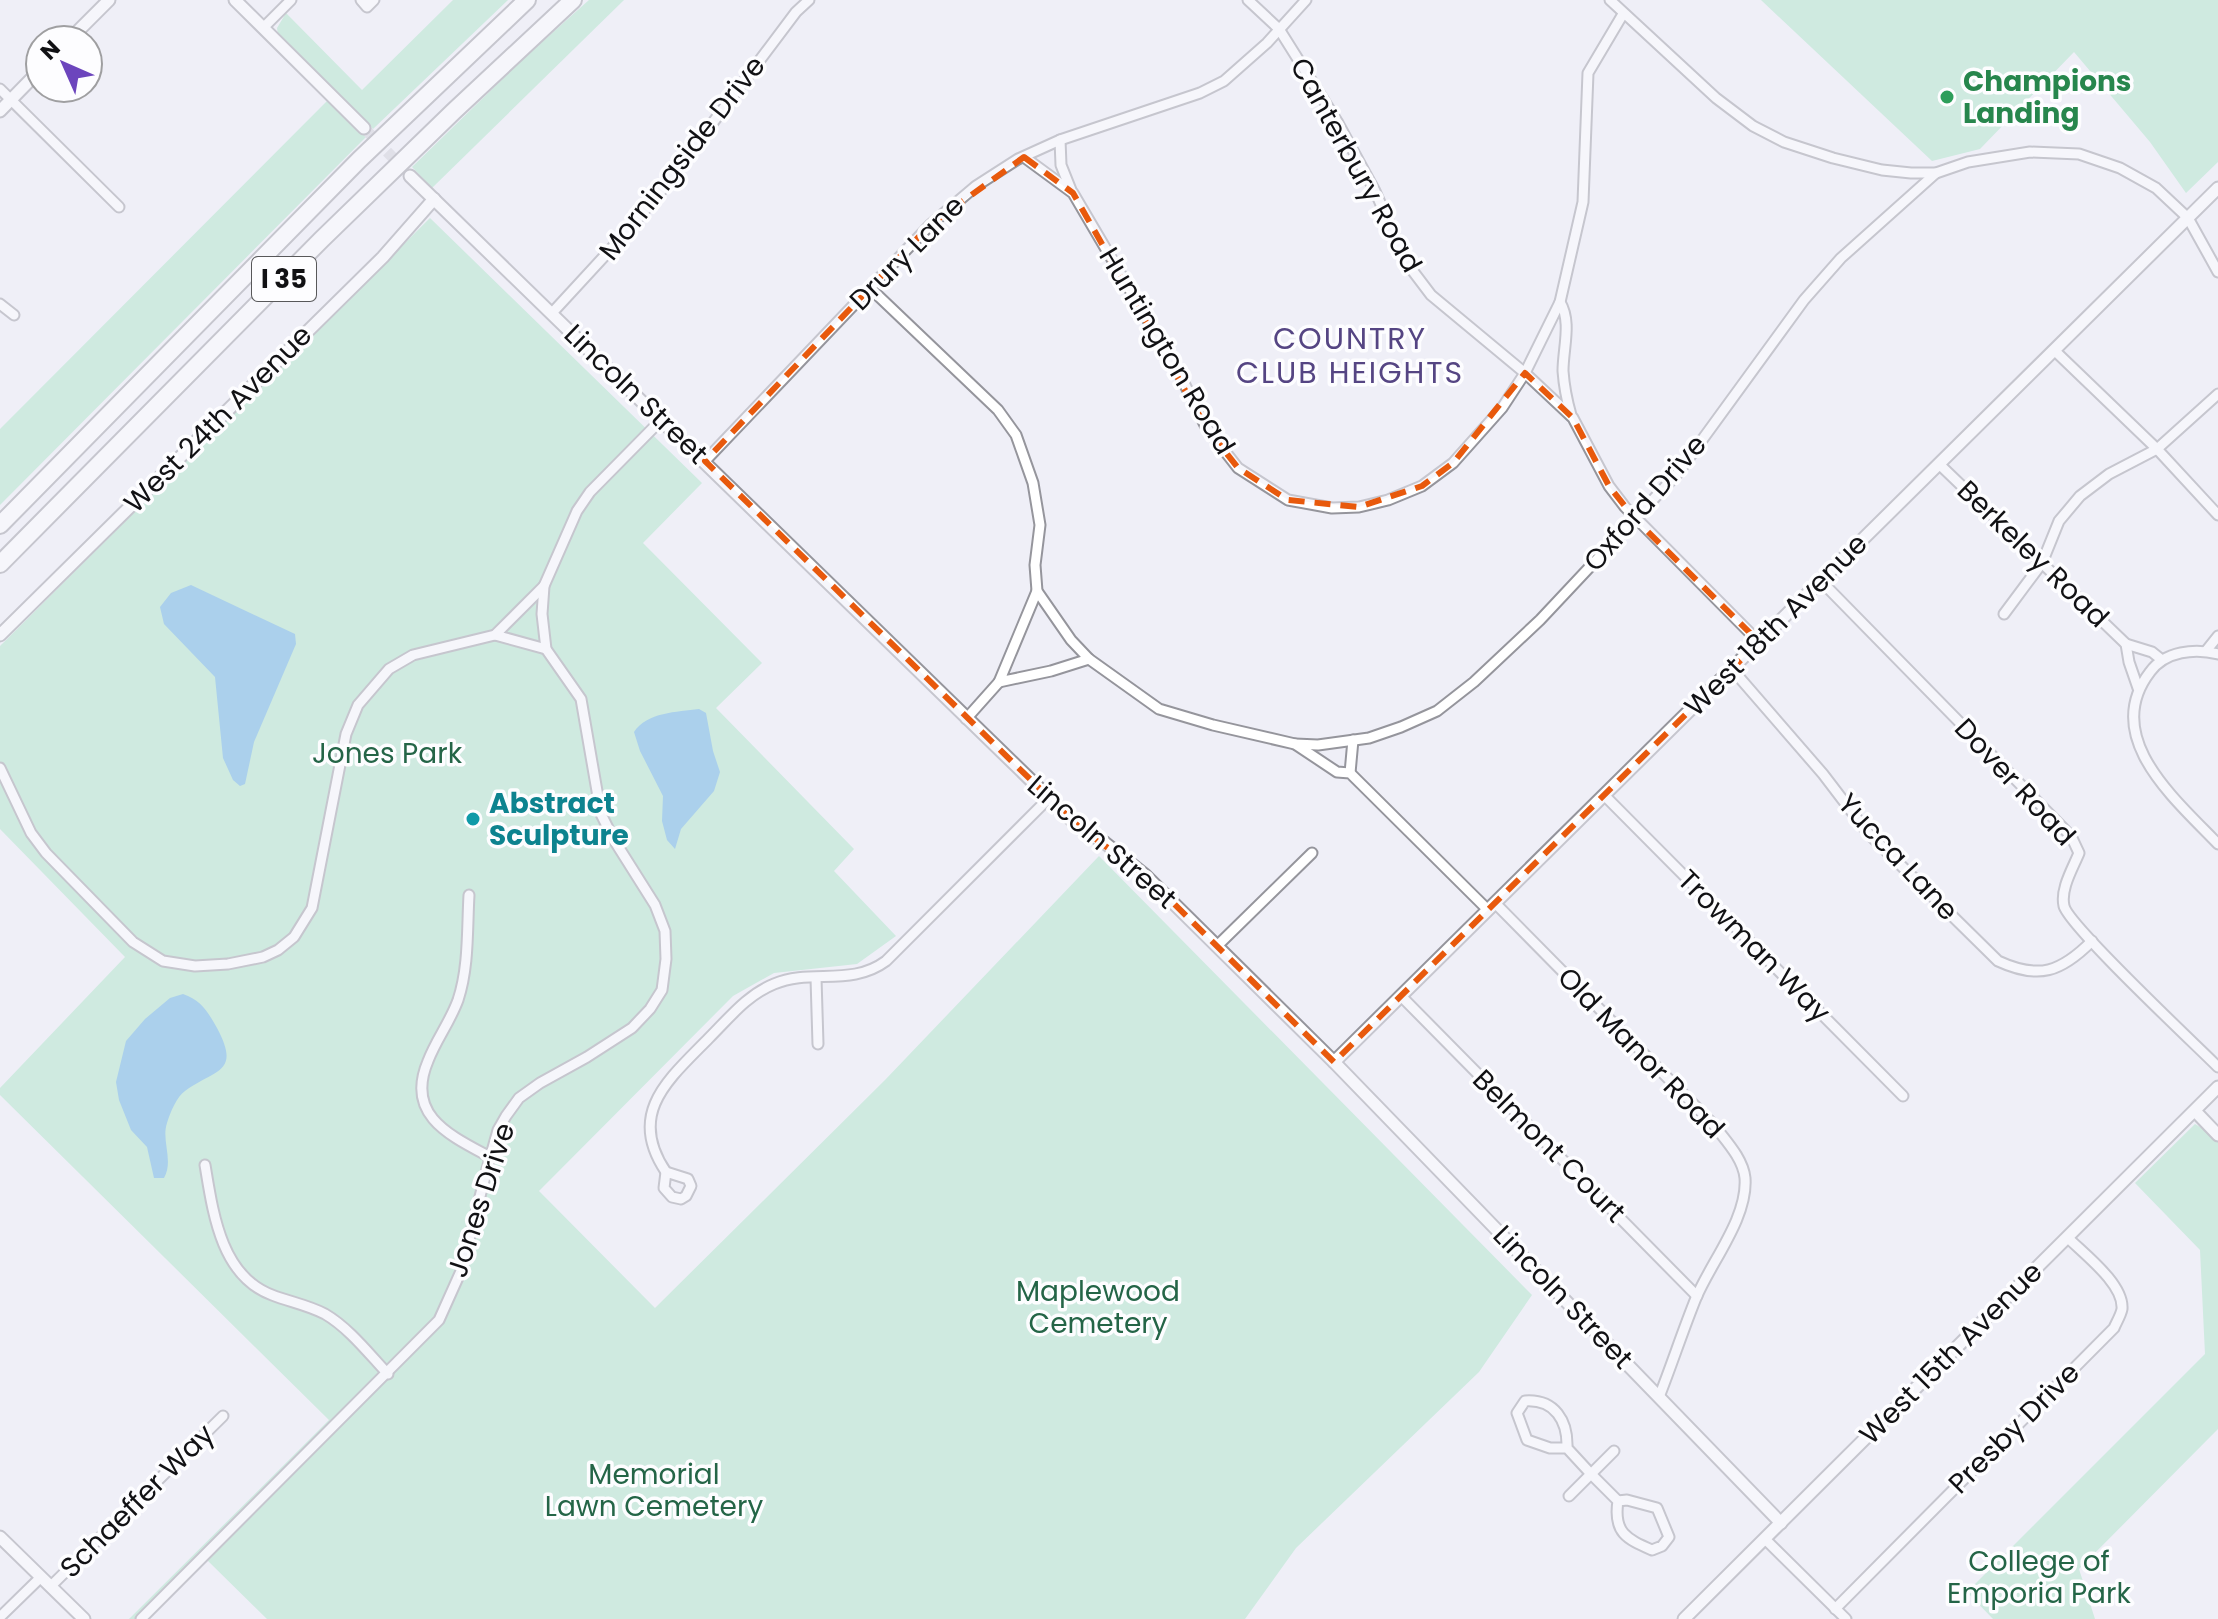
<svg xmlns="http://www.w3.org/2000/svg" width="2218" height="1619" viewBox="0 0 2218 1619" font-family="Poppins,sans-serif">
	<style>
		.green { fill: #a8e4c3 }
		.water { fill: #59abdd }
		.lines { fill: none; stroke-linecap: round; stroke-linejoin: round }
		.tertiary-tunnel { stroke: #ceced5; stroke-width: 11; stroke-dasharray: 11 5.5; stroke-linecap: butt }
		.minor-casing { stroke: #95959c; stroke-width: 13 }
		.tertiary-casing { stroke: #95959c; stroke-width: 15 }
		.motorway-casing { stroke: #95959c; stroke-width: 20 }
		.minor { stroke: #fff; stroke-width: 9 }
		.tertiary { stroke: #fff; stroke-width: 11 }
		.motorway { stroke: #fff; stroke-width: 16 }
		.marked { fill: none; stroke: #e8590c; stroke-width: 6; stroke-dasharray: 16 10; stroke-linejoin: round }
		.leisure-dot { fill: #2e9e5b; stroke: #fdfdff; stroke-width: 3 }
		.culture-dot { fill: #0f9aa8; stroke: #fdfdff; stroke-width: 3 }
		.labels { text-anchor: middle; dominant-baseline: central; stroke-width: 7; stroke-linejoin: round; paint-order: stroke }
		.shield { fill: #fdfdff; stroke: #58585a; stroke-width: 2 }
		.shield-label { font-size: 26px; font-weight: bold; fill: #111114 }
		.leisure-label { font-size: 28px; font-weight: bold; fill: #27864d; stroke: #fdfdff; text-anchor: start }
		.street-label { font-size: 28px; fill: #111114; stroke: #fdfdff }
		.park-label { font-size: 28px; fill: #246547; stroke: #fdfdff }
		.culture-label { font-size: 28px; font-weight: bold; fill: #0d838f; stroke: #fdfdff; text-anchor: start }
		.neighbourhood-label { font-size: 30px; letter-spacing: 2px; fill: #554583; stroke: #fdfdff }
	</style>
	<rect width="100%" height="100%" fill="#efeff7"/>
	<!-- green -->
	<g class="green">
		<path d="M453,0H508L373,129L278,35L277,28L286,13L362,90Z"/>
		<path d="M589,0H624L432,188L412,167L523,59Z"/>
		<path d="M1761,0H2218V162L2186,193L2150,142L2074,52L1980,149L1932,161Z"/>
		<path d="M328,100L358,132L367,136L0,505V429Z"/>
		<path d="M430,218L702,483L643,543L762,663L716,708L854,849L834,871L896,936L857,964L774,973L733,996L539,1191L655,1308L885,1080L1099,856L1532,1295L1479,1372L1296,1548L1245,1619H267L207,1560L147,1619H129L329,1420L0,1095V1088L125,957L0,829V646Z"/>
		<path d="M2195,1124L2207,1131L2218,1142V1429L2079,1569L2095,1619H1993L1967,1592L2205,1354L2200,1250L2135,1183Z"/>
	</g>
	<!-- water -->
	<g class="water">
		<path d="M191,585L295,634L296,644L254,742L245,784L240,786L233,780L223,758L215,677L164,624L160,607L171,593Z"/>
		<path d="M699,709L706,713L713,751L720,772L714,791L681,829L675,849L667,840L662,821L663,796L640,751L634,732C647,712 677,712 699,709Z"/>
		<path d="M183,994C201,1000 208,1012 217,1028C241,1073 216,1069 185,1091C177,1096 170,1113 167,1123C161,1141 174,1160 164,1178H154L147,1147L131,1130L119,1100L116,1082L126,1041L145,1019L170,998Z"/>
	</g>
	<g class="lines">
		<!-- tertiary-tunnel -->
		<path class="tertiary-tunnel" d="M364,128L404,169"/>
		<!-- minor casing -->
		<g class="minor-casing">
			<g id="minor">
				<path d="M361,0L367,7L374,0"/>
				<path d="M1248,0L1279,29L1338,123L1375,191L1406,262L1431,295L1525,373L1573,418L1609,486L1625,507L1759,642"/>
				<path d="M1610,0L1716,98L1753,126L1784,142L1833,158L1882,170L1911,173H1936L1968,162L2030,152L2079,154L2120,168L2156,188L2188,218L2218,272"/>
				<path d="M263,28L291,0"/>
				<path d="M0,89L119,207"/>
				<path d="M1060,140L1061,165L1071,190"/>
				<path d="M1024,157L1073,193L1180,375L1206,427L1238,468L1288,500L1332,508L1359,507L1388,500L1422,486L1453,463L1502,408L1525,373L1560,302L1583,202L1588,73L1623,14"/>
				<path d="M870,288L998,410L1016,435L1033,483L1040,525L1035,565L1037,591L1071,640L1089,659L1159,709L1213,725L1295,744L1337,772L1350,773L1488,910"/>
				<path d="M1560,302C1572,322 1563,348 1563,371C1564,385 1567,401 1571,415"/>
				<path d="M0,304L14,315"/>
				<path d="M552,313L622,237L666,185L796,12L809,0"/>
				<path d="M2054,350L2157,449L2218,515"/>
				<path d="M705,461L930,225L976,186L1018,159L1060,140L1200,93L1224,81L1267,43L1306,0"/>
				<path d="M1939,464L2126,644L2152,652L2162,660"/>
				<path d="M1821,581L2071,836L2079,853C2073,868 2060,889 2064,906C2069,926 2195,1044 2218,1067"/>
				<path d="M1037,591L999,682L1051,671L1089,659"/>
				<path d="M2004,614L2042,563L2059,521L2080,496L2109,474L2157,449L2218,394"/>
				<path d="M495,635L546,649"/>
				<path d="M2126,644L2129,662L2138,688"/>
				<path d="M2206,651L2218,636"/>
				<path d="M2218,654C2195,648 2165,651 2150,672C2100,737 2176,800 2218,844"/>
				<path d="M1732,669L1823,774L1868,833L1998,961C2039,980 2061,972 2092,941"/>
				<path d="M966,719L999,682"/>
				<path d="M1295,744L1318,745L1369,738L1401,727L1437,711L1474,682L1540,620L1678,473L1804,300L1841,258L1936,173"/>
				<path d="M0,768L31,833L46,853L133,942L163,961L195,966L228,964L263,957L278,950L294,937L312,908L346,734L358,705L389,669L413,655L495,635L544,586"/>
				<path d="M1350,773L1353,740"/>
				<path d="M1604,795L1903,1096"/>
				<path d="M469,895C467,929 469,967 458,1000C450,1022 436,1040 428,1061C405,1115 449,1135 490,1157"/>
				<path d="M1495,903L1714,1125C1725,1140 1743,1158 1745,1178C1748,1218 1711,1262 1696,1298C1683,1330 1672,1364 1659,1397"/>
				<path d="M1217,946L1312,853"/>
				<path d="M816,978L818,1044"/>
				<path d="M1401,996L1697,1296"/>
				<path d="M205,1165C213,1213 221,1276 272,1295C290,1302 308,1305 325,1314C349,1328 369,1354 388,1374"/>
				<path d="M666,1172C626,1113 669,1079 709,1038C730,1017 747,995 774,984C811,968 851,987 886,961L1049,798"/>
				<path d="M666,1172L688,1179L691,1186L686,1196L681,1199L672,1197L664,1188Z"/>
				<path d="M1567,1448H1550L1527,1440L1517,1413L1525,1401C1555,1399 1568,1421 1567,1448L1591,1474L1614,1451"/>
				<path d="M1569,1496L1591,1474L1618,1501L1627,1500L1657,1508L1669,1537L1662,1546L1652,1550C1627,1539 1613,1533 1618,1501"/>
				<path d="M1765,1539L1846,1619"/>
				<path d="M51,1586L223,1416"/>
				<path d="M1835,1609L2114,1328C2116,1323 2121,1315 2122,1309C2124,1284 2084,1254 2067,1237"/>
				<path d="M0,1617L41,1577"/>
				<path d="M141,1619L439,1320L461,1271L487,1169L498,1130L506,1116L519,1098L540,1083L587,1057L632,1028L650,1009L662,990L666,959L665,931L655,905L614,840L601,814L581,699L546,649L542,614L544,586L577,511L590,492L662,419"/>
			</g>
		</g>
		<!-- tertiary casing -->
		<g class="tertiary-casing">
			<g id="tertiary">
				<path d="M235,0L364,128"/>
				<path d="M69,40L109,0"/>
				<path d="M0,111L40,70"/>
				<path d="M410,176L1079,827L1105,843L1145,875L1334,1062L1781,1523"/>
				<path d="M0,635L383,257L434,199"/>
				<path d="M1334,1062L2218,188"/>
				<path d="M2195,1111L2218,1135"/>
				<path d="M0,1537L84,1619"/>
				<path d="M1684,1619L2218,1087"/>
			</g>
		</g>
		<!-- motorway casing -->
		<g class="motorway-casing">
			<g id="motorway">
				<path d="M0,525L359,160L527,0"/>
				<path d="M0,564L322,239L454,111L573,0"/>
			</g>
		</g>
		<!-- minor -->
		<use href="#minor" class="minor"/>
		<!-- tertiary -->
		<use href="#tertiary" class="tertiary"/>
		<!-- motorway -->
		<use href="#motorway" class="motorway"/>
	</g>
	<!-- marked area -->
	<path d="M0 0H2218V1619H0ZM1024,157L1073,193L1206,427L1238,468L1288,500L1359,507L1422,486L1453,463L1525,373L1573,418L1609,486L1636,520L1759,642L1334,1062L1145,875L1079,827L705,461L930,225Z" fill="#efeff7" fill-opacity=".55" fill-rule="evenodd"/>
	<path class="marked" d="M1024,157L1073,193L1206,427L1238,468L1288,500L1359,507L1422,486L1453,463L1525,373L1573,418L1609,486L1636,520L1759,642L1334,1062L1145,875L1079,827L705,461L930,225Z"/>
	<!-- markers -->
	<circle class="leisure-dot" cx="1947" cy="97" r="8"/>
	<circle class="culture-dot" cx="473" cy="819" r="8"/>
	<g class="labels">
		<!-- shield labels -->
		<rect class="shield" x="252" y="257" width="64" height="44" rx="6"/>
		<g class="shield-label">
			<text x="284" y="279">I 35</text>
		</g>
		<!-- leisure labels -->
		<g class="leisure-label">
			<text x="1963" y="81">Champions<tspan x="1963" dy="32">Landing</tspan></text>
		</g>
		<!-- street labels -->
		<g class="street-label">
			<text transform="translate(682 158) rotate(-52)">Morningside Drive</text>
			<text transform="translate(1356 165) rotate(61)">Canterbury Road</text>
			<text transform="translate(907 253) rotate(-45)">Drury Lane</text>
			<text transform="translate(1167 351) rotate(59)">Huntington Road</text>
			<text transform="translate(636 394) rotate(44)">Lincoln Street</text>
			<text transform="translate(218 419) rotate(-45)">West 24th Avenue</text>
			<text transform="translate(1645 503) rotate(-49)">Oxford Drive</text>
			<text transform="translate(2033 554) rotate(44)">Berkeley Road</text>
			<text transform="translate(1776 625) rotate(-45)">West 18th Avenue</text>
			<text transform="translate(2015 782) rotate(47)">Dover Road</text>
			<text transform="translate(1102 842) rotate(41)">Lincoln Street</text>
			<text transform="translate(1898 857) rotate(47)">Yucca Lane</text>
			<text transform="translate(1754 946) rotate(45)">Trowman Way</text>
			<text transform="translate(1641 1053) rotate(46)">Old Manor Road</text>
			<text transform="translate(1549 1146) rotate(45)">Belmont Court</text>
			<text transform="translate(481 1200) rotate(-72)">Jones Drive</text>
			<text transform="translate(1563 1297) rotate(46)">Lincoln Street</text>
			<text transform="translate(1951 1353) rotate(-45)">West 15th Avenue</text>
			<text transform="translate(2014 1428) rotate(-45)">Presby Drive</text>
			<text transform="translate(137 1501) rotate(-45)">Schaeffer Way</text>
		</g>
		<!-- park labels -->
		<g class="park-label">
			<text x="387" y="753">Jones Park</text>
			<text x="1098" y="1291">Maplewood<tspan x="1098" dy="32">Cemetery</tspan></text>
			<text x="654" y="1474">Memorial<tspan x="654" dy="32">Lawn Cemetery</tspan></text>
			<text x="2039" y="1561">College of<tspan x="2039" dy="32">Emporia Park</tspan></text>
		</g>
		<!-- culture labels -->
		<g class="culture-label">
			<text x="489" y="803">Abstract<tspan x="489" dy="32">Sculpture</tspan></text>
		</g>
		<!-- neighbourhood labels -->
		<g class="neighbourhood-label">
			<text x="1350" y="338">COUNTRY<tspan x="1350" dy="34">CLUB HEIGHTS</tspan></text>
		</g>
	</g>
	<!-- north arrow -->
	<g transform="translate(64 64) rotate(315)"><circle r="38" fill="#fdfdff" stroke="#9f9fa1" stroke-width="2"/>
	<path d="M0-6L14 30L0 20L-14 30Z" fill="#6c45bd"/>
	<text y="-12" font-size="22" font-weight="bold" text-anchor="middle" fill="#111114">N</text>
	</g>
</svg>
